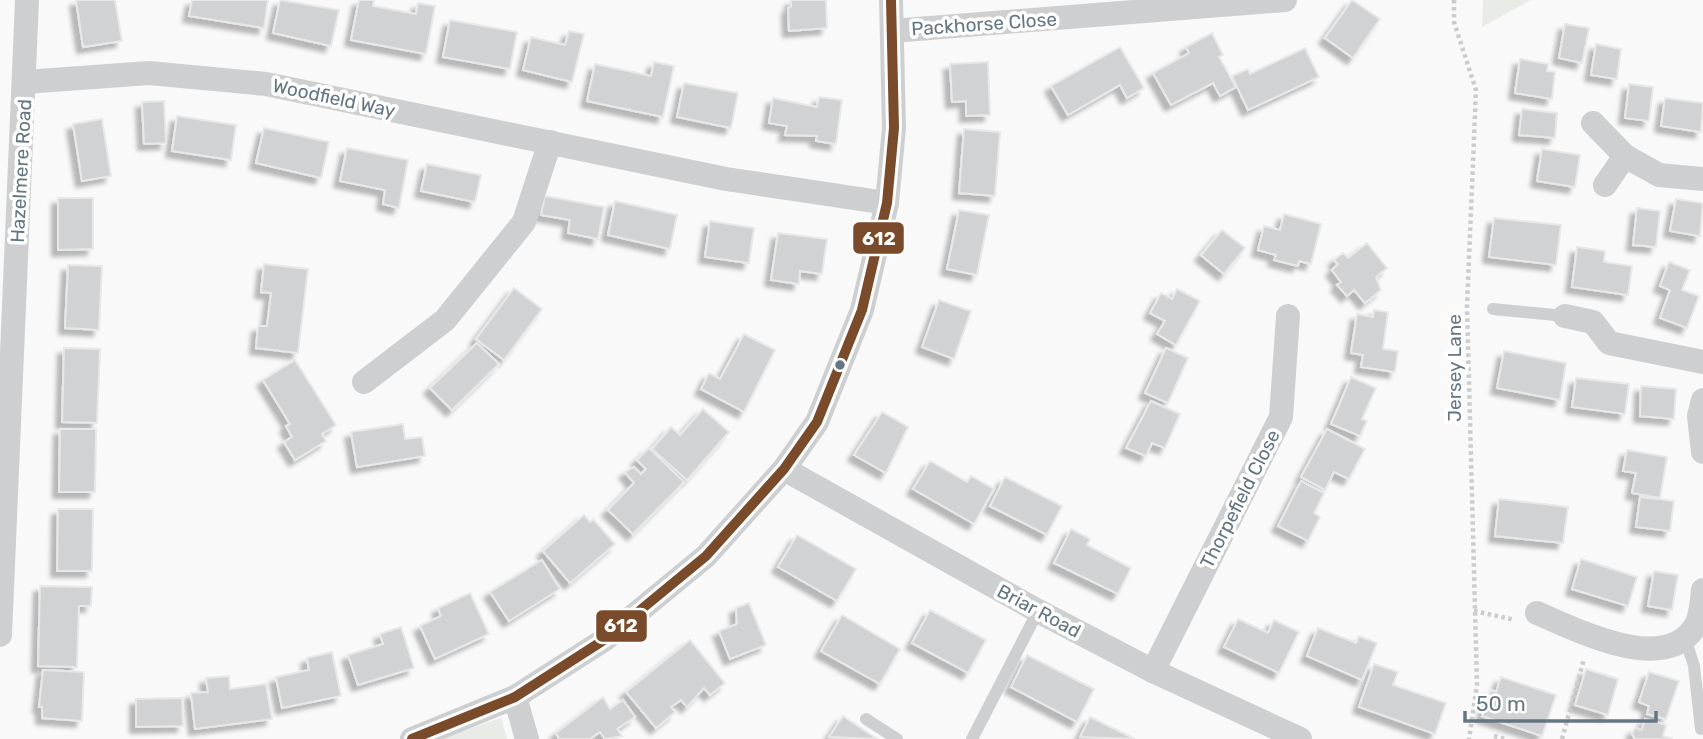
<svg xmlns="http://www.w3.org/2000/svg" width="1703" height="739" viewBox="0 0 1703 739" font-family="Rubik,sans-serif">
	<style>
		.green { fill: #e8ebe6 }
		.building { fill: #d0d2d3; stroke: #e8e8e8; stroke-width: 2; filter: url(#shadow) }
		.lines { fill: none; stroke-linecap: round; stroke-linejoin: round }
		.path { stroke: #cbcccd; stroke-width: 4.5; stroke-dasharray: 3.5 3.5; stroke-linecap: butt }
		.service { stroke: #cecfd0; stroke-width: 12 }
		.minor { stroke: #cecfd0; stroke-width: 24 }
		.bus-1-casing { stroke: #fff; stroke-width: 16 }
		.bus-1 { stroke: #7a4b2a; stroke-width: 10 }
		.bus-dot { fill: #657683; stroke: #fff; stroke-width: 2.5 }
		.labels { text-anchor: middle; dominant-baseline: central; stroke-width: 7; stroke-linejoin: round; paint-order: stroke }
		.street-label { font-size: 19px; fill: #657683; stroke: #fff }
		.line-badge { stroke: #fff; stroke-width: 2.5 }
		.badge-label { font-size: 19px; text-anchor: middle; font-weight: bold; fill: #fff }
	</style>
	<defs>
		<filter id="shadow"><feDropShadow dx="-6" dy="6" stdDeviation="2" flood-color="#0004"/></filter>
	</defs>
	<rect width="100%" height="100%" fill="#f9f9f9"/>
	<!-- green -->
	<g class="green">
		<path d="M1483,0H1531L1482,27Z"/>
		<path d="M501,718L507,739H440Z"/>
	</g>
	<!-- building -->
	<g class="building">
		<path d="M76,0H115L122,41L83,47Z"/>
		<path d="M192,0H268L264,28L189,16Z"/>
		<path d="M280,0L339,10L331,46L273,33Z"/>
		<path d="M359,0H374L373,6L416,14L418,3L435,6L426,54L351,40Z"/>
		<path d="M791,0H826L827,28L789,31L788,8L791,7Z"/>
		<path d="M1352,0L1380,19L1353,58L1325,38Z"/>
		<path d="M450,20L517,32L510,69L443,57Z"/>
		<path d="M1565,24L1589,28L1582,63L1559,58Z"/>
		<path d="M569,31L584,34L572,82L523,70L531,37L565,45Z"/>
		<path d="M1212,33L1223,55L1219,57L1236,87L1220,96L1213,83L1171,105L1153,73L1189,53L1186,47Z"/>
		<path d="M1596,44L1621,49L1617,79L1591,75Z"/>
		<path d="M1120,47L1144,88L1127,98L1120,85L1068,115L1051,86Z"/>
		<path d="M1305,48L1319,77L1248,110L1232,76L1248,69L1250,74Z"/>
		<path d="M1520,59L1548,64L1547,71L1555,72L1552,99L1515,93Z"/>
		<path d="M654,62L674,66L663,117L587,101L595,64L651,76Z"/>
		<path d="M988,62L990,115L966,116V101L952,102L950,64Z"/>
		<path d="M684,83L738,93L731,128L677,117Z"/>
		<path d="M1629,84L1653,87L1649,121L1625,118Z"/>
		<path d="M819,97L842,100L836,144L816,141L817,136L785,135L787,126L769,123L773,98L817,107Z"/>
		<path d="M1665,98L1703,103L1701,132L1661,126Z"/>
		<path d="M164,101L166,143L144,144L142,102Z"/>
		<path d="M1522,109L1557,113L1555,138L1519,135Z"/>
		<path d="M177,116L236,125L231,160L172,151Z"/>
		<path d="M102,119L111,176L82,181L73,124Z"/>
		<path d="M264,128L329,142L321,178L256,163Z"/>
		<path d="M964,129L1000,132L995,196L959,193Z"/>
		<path d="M347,148L408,160L399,208L383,204L385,190L340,181Z"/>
		<path d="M1542,149L1580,155L1575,187L1537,181Z"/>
		<path d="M427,164L481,175L475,202L421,191Z"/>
		<path d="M545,196L604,207L598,239L568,233L570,220L541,215Z"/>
		<path d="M58,198H93V249L58,250Z"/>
		<path d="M1676,199L1703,203L1700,236L1670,231Z"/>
		<path d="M615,201L677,215L670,249L608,235Z"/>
		<path d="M1637,208L1660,211L1656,247L1633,245Z"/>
		<path d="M959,210L989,215L977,275L947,269Z"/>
		<path d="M1284,214L1321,224L1311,264L1299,261L1298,266L1274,260L1276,255L1258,250L1264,226L1280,230Z"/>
		<path d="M1494,218L1561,225L1556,265L1489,257Z"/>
		<path d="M710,221L754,228L749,263L705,257Z"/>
		<path d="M1222,230L1245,248L1224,274L1201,255Z"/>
		<path d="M778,233L827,239L822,274L800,271L799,284L771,280Z"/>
		<path d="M1367,243L1387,268L1376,277L1381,290L1365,303L1354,290L1347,296L1337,285L1341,282L1332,270L1338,264L1334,260L1343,253L1348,258Z"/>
		<path d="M1577,247L1605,251L1604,262L1632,266L1628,295L1572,287Z"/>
		<path d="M1669,262L1690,270L1682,290L1699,296L1687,328L1660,318L1670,290L1660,286Z"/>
		<path d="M264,264L308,269L298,353L256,348L258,326H267L271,293L261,292Z"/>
		<path d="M68,265L102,266L99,330L65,328Z"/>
		<path d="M514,288L542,309L504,360L476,339Z"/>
		<path d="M1177,289L1200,301L1176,345L1157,334L1165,321L1150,313L1161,293L1172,299Z"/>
		<path d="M939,300L971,311L954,359L922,347Z"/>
		<path d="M1374,310L1388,312L1383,349L1398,351L1395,372L1361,367L1363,355L1351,353L1357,314L1373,317Z"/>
		<path d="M744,334L775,350L744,412L701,389L709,373L720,379Z"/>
		<path d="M477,343L499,364L452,410L430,388Z"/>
		<path d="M64,348L100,349L97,423L62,422Z"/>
		<path d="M1166,348L1188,358L1168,403L1145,393Z"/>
		<path d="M1504,351L1566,363L1560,400L1497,388Z"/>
		<path d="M295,360L336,425L322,434L326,441L295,460L284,442L292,437L286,426L290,424L263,380Z"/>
		<path d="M1351,377L1376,388L1362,419L1367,421L1360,436L1331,424Z"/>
		<path d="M1576,378L1629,384L1625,414L1572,407Z"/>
		<path d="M1641,386L1676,389L1674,419L1640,416Z"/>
		<path d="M1151,401L1180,414L1165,448L1152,443L1146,456L1126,448Z"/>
		<path d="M703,409L729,432L687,480L652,449L671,427L680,435Z"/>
		<path d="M882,412L908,427L886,473L854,455Z"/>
		<path d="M403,424L405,439L422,437L425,456L357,467L351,432Z"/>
		<path d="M60,429H96L95,492H59Z"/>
		<path d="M1327,429L1365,449L1349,479L1334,472L1325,490L1301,477Z"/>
		<path d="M649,448L684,482L633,534L608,510L634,483L625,472L634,467L641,474L646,469L637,460Z"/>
		<path d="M1627,450L1667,457L1660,498L1632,493L1636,473L1623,471Z"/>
		<path d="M930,461L967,482L971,476L994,489L974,524L913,489Z"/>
		<path d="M1005,477L1062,506L1047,535L990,506Z"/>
		<path d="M1301,481L1324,493L1314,513L1320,517L1308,541L1278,526Z"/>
		<path d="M1640,497L1674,501L1670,531L1636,527Z"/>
		<path d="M1499,499L1568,507L1563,543L1495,536Z"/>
		<path d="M58,509H93L92,571H57Z"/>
		<path d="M584,515L590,522L593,519L615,544L570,583L543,551Z"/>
		<path d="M1071,529L1090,539L1087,545L1131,568L1118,594L1054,563Z"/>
		<path d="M797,535L856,569L837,601L778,567Z"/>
		<path d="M1581,559L1637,577L1628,606L1572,589Z"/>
		<path d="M542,560L560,589L509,621L490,592Z"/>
		<path d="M1654,571L1678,575L1672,610L1648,606Z"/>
		<path d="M40,586L92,587L91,606H79L77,667L38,666Z"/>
		<path d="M470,593L489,634L435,659L420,626L441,616L438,608Z"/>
		<path d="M749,603L766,645L730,659L719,631L737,624L736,608Z"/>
		<path d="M930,610L986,640L968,673L912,643Z"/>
		<path d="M842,615L900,649L880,684L821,651Z"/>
		<path d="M1238,619L1268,633L1274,620L1299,632L1279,673L1224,647Z"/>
		<path d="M401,627L414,668L358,685L348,655L383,644L380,634Z"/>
		<path d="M1318,628L1356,643L1359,636L1377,643L1362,680L1307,656Z"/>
		<path d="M690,640L725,683L710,695L704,688L687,707L681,700L671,707L675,712L656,728L626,692Z"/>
		<path d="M332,652L341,696L282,708L276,677L309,670L307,658Z"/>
		<path d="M1027,655L1094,689L1077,722L1011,687Z"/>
		<path d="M1374,664L1398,672L1393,685L1446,703L1435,734L1359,707Z"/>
		<path d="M1586,669L1618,679L1608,715L1575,705Z"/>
		<path d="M43,670L84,672L82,721L42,718V707H39Z"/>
		<path d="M1649,672L1679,681L1666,719L1647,714L1649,706L1639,702Z"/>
		<path d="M229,676L230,689L266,684L272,719L195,729L191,693L208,692L206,678Z"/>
		<path d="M1501,677L1556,695L1542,736L1482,716L1491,690L1496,692Z"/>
		<path d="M603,697L610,709L623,700L635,717L617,729L622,736L605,739L600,732L590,739H559L556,733Z"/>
		<path d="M182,698L183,726L136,727V699Z"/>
		<path d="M843,716L877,739L829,737Z"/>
		<path d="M1090,717L1135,739L1080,737Z"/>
		<path d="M1645,719L1666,725L1663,736L1673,739H1635L1632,734L1635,728L1642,730Z"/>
	</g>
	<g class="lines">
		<!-- path -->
		<g class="path">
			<path d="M1454,0V22L1476,90L1467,306L1477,685L1469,739"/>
			<path d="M1474,611L1515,620"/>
			<path d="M1494,736L1505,739"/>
			<path d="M1562,739L1584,659"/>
		</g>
		<!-- service -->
		<g class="service">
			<path d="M1493,309L1565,316"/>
			<path d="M1685,638L1694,666L1701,729"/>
			<path d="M866,719L897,739"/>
			<path d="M972,739L1038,611"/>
		</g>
		<!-- minor -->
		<g class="minor">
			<path d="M892,31L1285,0"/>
			<path d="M25,82L149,73L266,84L726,179L887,203"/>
			<path d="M1593,123L1625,156L1659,175L1703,179"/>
			<path d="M1605,185L1625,156"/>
			<path d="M1565,316L1593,322L1609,343L1703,362"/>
			<path d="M364,382L445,320L524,222L550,142"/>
			<path d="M1703,400L1699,416L1703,452"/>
			<path d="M784,469L1038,611L1153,671L1300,739"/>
			<path d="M1537,613C1577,630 1669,678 1697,623C1701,613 1702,601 1703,590"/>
			<path d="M0,635L27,0"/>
			<path d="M1153,671L1281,417L1288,316"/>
			<path d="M515,697L527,739"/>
			<path d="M412,739L515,697L604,640L706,556L784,469L817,422L862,310L887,203L894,128L891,0"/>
		</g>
		<!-- bus-1 casing -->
		<g class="bus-1-casing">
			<path id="bus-1" d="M412,739L515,697L604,640L706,556L784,469L817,422L862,310L887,203L894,128L891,0"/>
		</g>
		<!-- bus-1 -->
		<use href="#bus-1" class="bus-1"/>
	</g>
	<!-- markers -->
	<circle class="bus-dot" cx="840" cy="365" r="6"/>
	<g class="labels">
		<!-- street labels -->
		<g class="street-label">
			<text transform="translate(984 24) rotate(-4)">Packhorse Close</text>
			<text transform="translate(334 98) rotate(12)">Woodfield Way</text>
			<text transform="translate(21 171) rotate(-87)">Hazelmere Road</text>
			<text transform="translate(1454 368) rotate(-90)">Jersey Lane</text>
			<text transform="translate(1240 499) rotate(-63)">Thorpefield Close</text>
			<text transform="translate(1039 611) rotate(28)">Briar Road</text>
		</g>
	</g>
	<g class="line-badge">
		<rect x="852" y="221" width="53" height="34" rx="7" fill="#7a4b2a"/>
		<rect x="595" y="609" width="53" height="34" rx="7" fill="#7a4b2a"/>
	</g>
	<g class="badge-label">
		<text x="879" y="245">612</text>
		<text x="621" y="632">612</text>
	</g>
	<!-- scale -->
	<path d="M1465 711v10h191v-10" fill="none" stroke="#657683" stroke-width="3.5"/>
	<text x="1476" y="711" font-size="21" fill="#657683" stroke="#ffffff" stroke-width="5" paint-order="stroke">50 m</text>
</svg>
